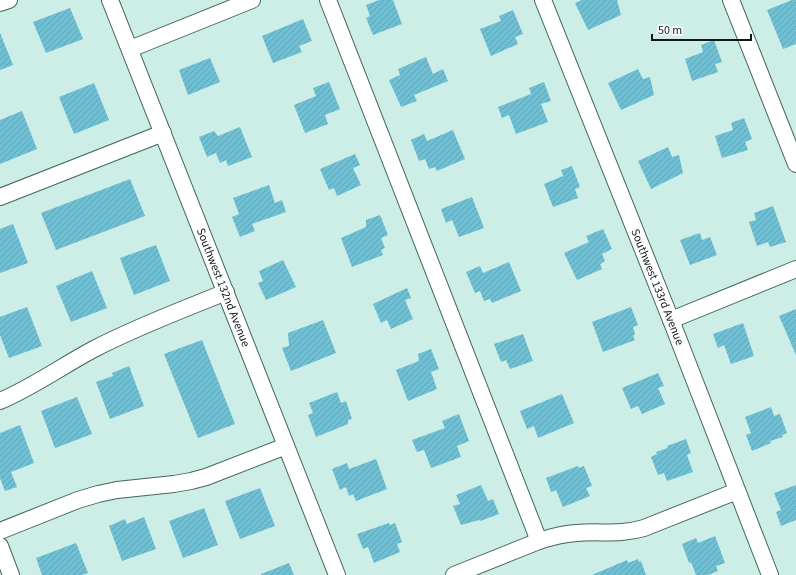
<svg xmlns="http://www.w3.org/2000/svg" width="796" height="575" viewBox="0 0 796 575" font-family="'Source Sans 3',sans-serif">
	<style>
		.building { fill: url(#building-hatch) }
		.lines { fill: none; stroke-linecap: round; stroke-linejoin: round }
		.minor-casing { stroke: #45635d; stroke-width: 18 }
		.minor { stroke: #fff; stroke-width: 16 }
		.labels { text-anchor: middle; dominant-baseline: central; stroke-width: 3.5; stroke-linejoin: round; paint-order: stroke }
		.street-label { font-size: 12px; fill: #0e1a18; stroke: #fff }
	</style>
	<defs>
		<pattern id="building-hatch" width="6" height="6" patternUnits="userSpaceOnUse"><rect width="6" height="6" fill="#70bfd3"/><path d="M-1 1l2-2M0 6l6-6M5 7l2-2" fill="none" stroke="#60a4b4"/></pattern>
	</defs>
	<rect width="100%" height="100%" fill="#cceee7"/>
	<!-- building -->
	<g class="building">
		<path d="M379,0H393L402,24L373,35L366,18L370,16L366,5Z"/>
		<path d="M582,0H617L621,15L588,30L575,3Z"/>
		<path d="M792,0H796V44L783,49L767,10Z"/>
		<path d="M70,8L83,39L46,53L33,22Z"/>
		<path d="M513,10L523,34L515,37L518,44L491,56L480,29L501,21L499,16Z"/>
		<path d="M303,19L312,41L299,46L302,52L273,63L262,36Z"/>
		<path d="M0,33L13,65L0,70Z"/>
		<path d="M714,40L722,62L715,64L718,72L692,81L685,59L703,52L701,45Z"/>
		<path d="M426,57L433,74L443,69L448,81L414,95L417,101L401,107L389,80L400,75L398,69Z"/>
		<path d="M210,58L220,82L188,95L179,70Z"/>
		<path d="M638,69L643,79L650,77L654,95L621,110L608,83Z"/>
		<path d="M329,82L340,109L325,115L328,124L305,133L294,105L316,96L313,88Z"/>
		<path d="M544,82L551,101L541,104L548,122L516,134L509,115L502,118L498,107L531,94L529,88Z"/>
		<path d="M94,83L109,120L74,134L59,97Z"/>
		<path d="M22,111L37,149L0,164V120Z"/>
		<path d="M744,118L752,139L745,142L748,150L722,158L715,136L733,130L731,123Z"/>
		<path d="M240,127L252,157L228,166L226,160L220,163L216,153L207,157L199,137L214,131L218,136Z"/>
		<path d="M453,130L465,159L437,171L435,167L429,169L425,159L419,161L411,140L424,134L427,141Z"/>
		<path d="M668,147L672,157L679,155L683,173L651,189L638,161Z"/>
		<path d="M355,154L360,165L353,168L361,185L337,196L334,188L329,190L320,169Z"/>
		<path d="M572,166L580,187L575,189L578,198L553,207L544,184L563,176L561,170Z"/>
		<path d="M130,179L145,216L56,250L41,213Z"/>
		<path d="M269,185L275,203L282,200L286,212L252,224L255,231L240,237L232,217L239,214L233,198Z"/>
		<path d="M472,197L484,228L459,237L452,220L446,223L441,209Z"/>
		<path d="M773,206L786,242L770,247L768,242L757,246L749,222L756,220L754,213Z"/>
		<path d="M380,215L388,235L381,238L385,248L381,250L383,255L352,267L341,238L366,227V220Z"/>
		<path d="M13,224L28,263L0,273V229Z"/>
		<path d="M603,229L612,249L602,254L605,261L600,264L602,269L577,280L564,253L589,242L586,236Z"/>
		<path d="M700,233L702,240L710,237L717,255L690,265L680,240Z"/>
		<path d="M156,245L170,281L134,295L120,258Z"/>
		<path d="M283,260L296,287L266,300L258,283L263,281L259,271Z"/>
		<path d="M509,262L521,291L492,303L490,299L484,301L480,291L475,293L466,272L480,266L483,273Z"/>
		<path d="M92,271L107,308L71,322L56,286Z"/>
		<path d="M407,288L411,298L405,300L413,319L391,329L387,320L381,323L373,304Z"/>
		<path d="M27,307L42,346L9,358L0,335V317Z"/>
		<path d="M631,307L638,325L633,327L635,334L633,336L635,340L603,352L592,322Z"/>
		<path d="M796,309V355L779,316Z"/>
		<path d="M323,320L336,353L291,371L282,348L289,346L288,333Z"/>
		<path d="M743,323L754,356L731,364L724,345L718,348L713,334Z"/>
		<path d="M523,334L533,361L510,369L506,360L501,362L494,344Z"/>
		<path d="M202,340L235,424L198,438L164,354Z"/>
		<path d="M431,349L439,369L431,372L437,389L408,401L396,370L419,361L418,354Z"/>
		<path d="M129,366L144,406L110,419L96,382L113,376L112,373Z"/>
		<path d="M658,373L664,386L658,388L665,404L642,414L638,406L631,409L622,388Z"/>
		<path d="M337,392L341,403L346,401L352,419L348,420V424L316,437L308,415L313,413L309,403Z"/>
		<path d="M562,394L574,423L538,438L534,426L527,429L520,411Z"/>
		<path d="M77,397L92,434L55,448L41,411Z"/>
		<path d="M771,407L774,416L780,414L787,433L782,435L783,437L770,441L771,443L752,451L746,435L751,433L745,417Z"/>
		<path d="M459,414L469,441L457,446L461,457L431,468L424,450L417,452L412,440L445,428L442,421Z"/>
		<path d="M20,425L34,463L11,472L17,487L5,491L0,478V433Z"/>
		<path d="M686,439L691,453L687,455L693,472L667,481L664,473L658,475L651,457L657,454L656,452L668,448L667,446Z"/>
		<path d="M376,459L387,489L356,501L353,494L349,496L346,487L340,490L332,469L347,463L349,469Z"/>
		<path d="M578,466L579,468L584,466L592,486L586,488L590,496L563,507L556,490L551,492L546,478Z"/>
		<path d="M481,485L488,501L493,499L499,514L480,521L479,520L461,525L453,506L460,504L456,495Z"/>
		<path d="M796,485V520L781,526L776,512L781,510L774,493Z"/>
		<path d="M260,488L275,526L240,539L225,501Z"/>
		<path d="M204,508L218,545L183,558L169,521Z"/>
		<path d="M144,517L156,549L122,561L109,526L125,519L127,524Z"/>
		<path d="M389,523L390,525L395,523L402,542L397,544L400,552L374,563L368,547L363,549L357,534Z"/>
		<path d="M715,536L725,563L716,566L718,571L708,575H696L691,562L689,563L682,544L696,538L698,543Z"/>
		<path d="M76,543L88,573L82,575H42L36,558Z"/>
		<path d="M638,559L639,562L641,561L646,575H592L627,560L628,563Z"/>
		<path d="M289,563L294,575H261V574Z"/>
	</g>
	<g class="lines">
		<!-- minor casing -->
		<g class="minor-casing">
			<g id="minor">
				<path id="s1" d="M110,0L337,575"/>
				<path d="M328,0L539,541"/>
				<path id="s2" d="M543,0L671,320L770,575"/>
				<path d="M731,0L796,164"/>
				<path d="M0,3L9,0"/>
				<path d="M130,49L252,0"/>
				<path d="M0,197L163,133"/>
				<path d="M671,320L796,269"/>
				<path d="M0,401C33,387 62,366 94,349C136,327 182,310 226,292"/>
				<path d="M0,531L78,500L98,494L117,490L174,484L191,481L206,477L286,446"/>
				<path d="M0,546L11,575"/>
				<path d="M454,575L539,541C551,537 563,534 576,533C599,531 621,535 644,528L737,491"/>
			</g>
		</g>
		<!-- minor -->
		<use href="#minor" class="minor"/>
	</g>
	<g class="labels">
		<!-- street labels -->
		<g class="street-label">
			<text stroke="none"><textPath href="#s1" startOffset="309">Southwest 132nd Avenue</textPath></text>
			<text stroke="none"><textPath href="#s2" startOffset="309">Southwest 133rd Avenue</textPath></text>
		</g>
	</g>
	<!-- scale -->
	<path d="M652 34v6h99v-6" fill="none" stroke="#0e1a18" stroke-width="2"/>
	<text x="658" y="34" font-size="12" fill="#0e1a18" stroke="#ffffff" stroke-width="3" paint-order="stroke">50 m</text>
</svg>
